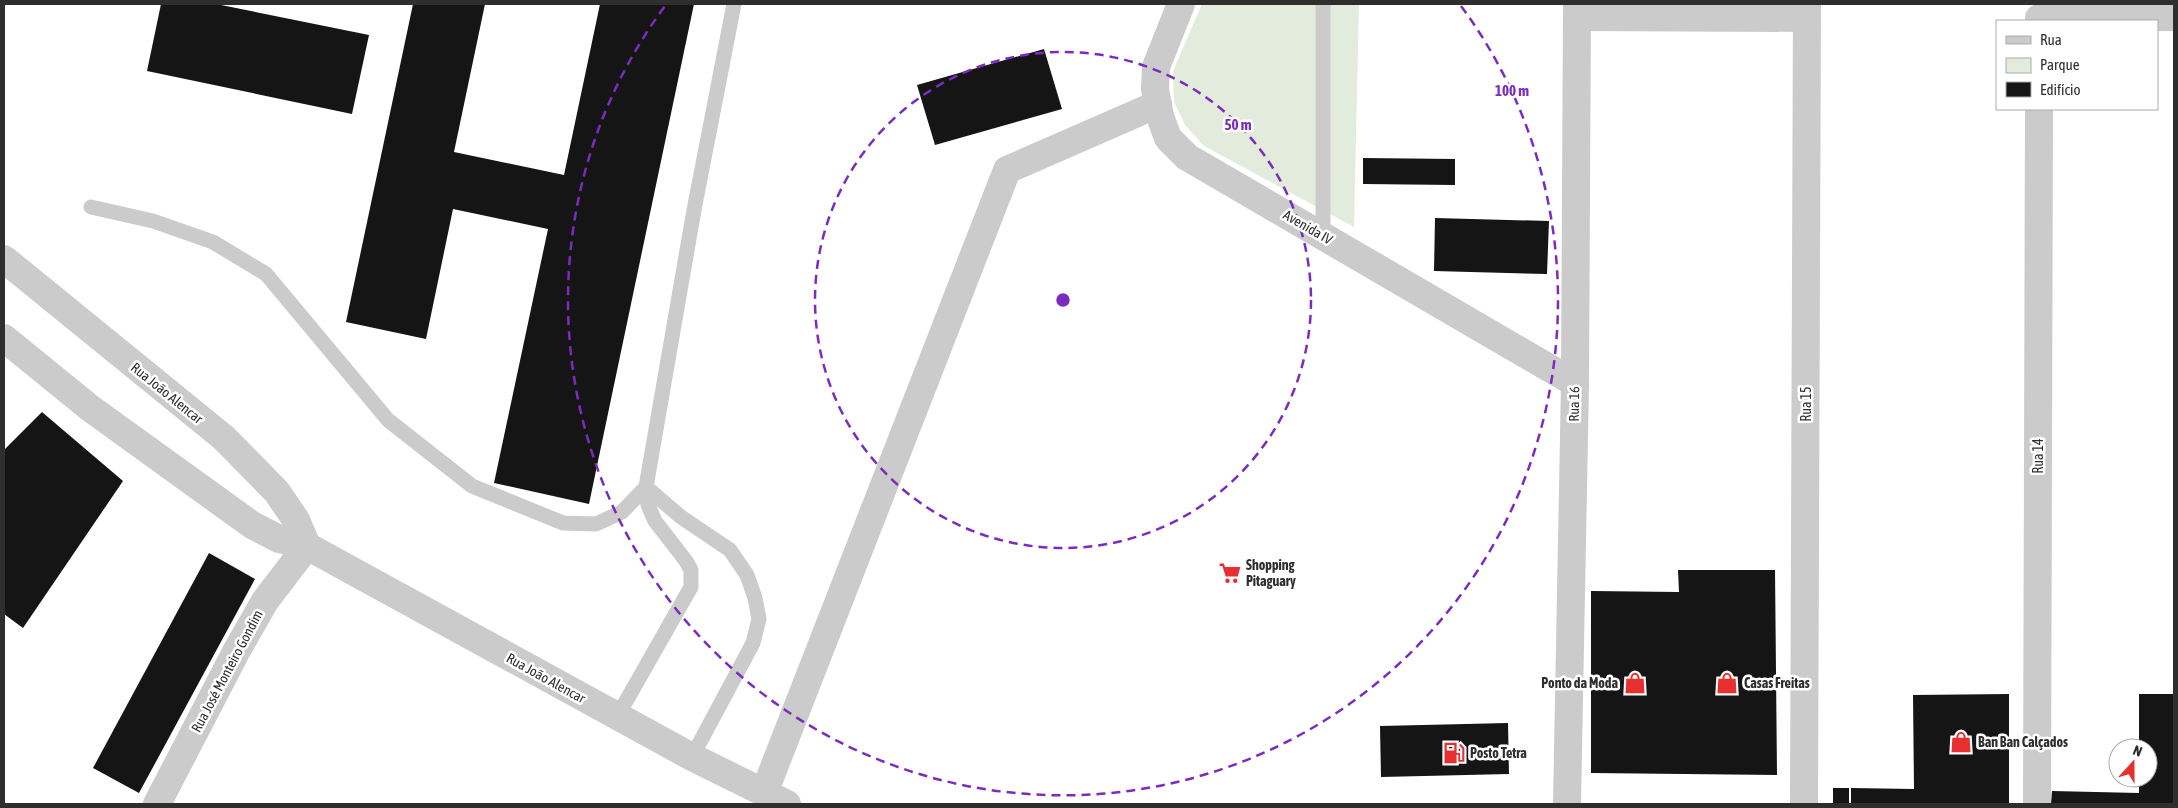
<svg xmlns="http://www.w3.org/2000/svg" width="2178" height="808" viewBox="0 0 2178 808" font-family="'Asap Condensed',sans-serif">
	<style>
		.green { fill: #e3ecdc }
		.building { fill: #151515 }
		.lines { fill: none; stroke-linecap: round; stroke-linejoin: round }
		.service { stroke: #cbcbcb; stroke-width: 15 }
		.minor { stroke: #cbcbcb; stroke-width: 28 }
		.tertiary { stroke: #cbcbcb; stroke-width: 28 }
		.ring { fill: none; stroke: #7b2cbf; stroke-width: 2.5; stroke-dasharray: 9 6 }
		.labels { text-anchor: middle; dominant-baseline: central; stroke-width: 5; stroke-linejoin: round; paint-order: stroke }
		.street-label { font-size: 14px; fill: #2e2e2e; stroke: #fff }
		.poi-label { font-size: 14px; font-weight: bold; fill: #2e2e2e; stroke: #fff; text-anchor: start }
		.centre { fill: #7b2cbf; stroke: #fff; stroke-width: 2.5 }
		.ring-label { font-size: 15px; text-anchor: middle; font-weight: bold; fill: #7b2cbf; stroke: #fff; stroke-width: 5; stroke-linejoin: round; paint-order: stroke }
	</style>
	<rect width="100%" height="100%" fill="#fff"/>
	<!-- green -->
	<path class="green" d="M1202,4H1359L1354,227L1204,146L1185,125L1174,102L1173,71Z"/>
	<!-- building -->
	<g class="building">
		<path d="M161,4H216L369,35L352,114L147,71Z"/>
		<path d="M413,4H485L454,152L564,175L600,4H694L589,504L494,483L548,229L453,209L426,339L346,322Z"/>
		<path d="M1044,49L1062,109L935,145L917,85Z"/>
		<path d="M1363,158L1455,159V185L1363,184Z"/>
		<path d="M1435,218L1549,221L1547,274L1434,271Z"/>
		<path d="M42,412L123,481L23,628L4,614V450Z"/>
		<path d="M209,553L255,579L139,793L93,768Z"/>
		<path d="M1678,570H1775L1777,775L1591,773V591L1679,592Z"/>
		<path d="M2009,694V804H1851V788L1914,789L1913,695Z"/>
		<path d="M2139,694H2174V804H2051L2052,791L2139,793V778H2148V748H2139Z"/>
		<path d="M1508,723L1509,774L1381,777L1380,726Z"/>
		<rect x="1833" y="788" width="16" height="16"/>
	</g>
	<g class="lines">
		<!-- service -->
		<g class="service">
			<path d="M91,207L153,221L213,242L266,274L388,420L472,486L563,523L596,524L622,512L646,487L694,210L734,4"/>
			<path d="M1323,236V4"/>
			<path d="M646,487L681,517L730,550L747,575L755,598L759,619L753,643L692,757"/>
			<path d="M617,717L691,587V570L686,561L655,521L648,505L646,487"/>
		</g>
		<!-- minor -->
		<g class="minor">
			<path d="M1578,17L1807,18"/>
			<path d="M2039,18L2174,17"/>
			<path d="M1575,383L1577,4"/>
			<path d="M764,793L1007,170L1158,104"/>
			<path d="M157,804L237,650L265,601L307,546"/>
			<path d="M1804,804L1807,4"/>
			<path d="M2037,804L2039,109"/>
		</g>
		<!-- tertiary -->
		<g class="tertiary">
			<path d="M1181,4L1156,67L1155,89L1160,116L1168,138L1187,157L1575,383L1567,804"/>
			<path d="M4,259L224,438L277,492L296,520L307,546"/>
			<path d="M4,338L90,408L252,525L279,539L307,546L692,757L787,804"/>
		</g>
	</g>
	<!-- distance rings -->
	<g class="ring">
		<circle cx="1063" cy="300" r="248"/>
		<path d="M1461 6A495 495 0 1 1 665 6"/>
	</g>
	<!-- icons -->
	<defs>
		<g id="supermarket-bare" transform="scale(1.725)"><path d="M-6-5.5h2.5l.6 2H6L4.5 2H-2.5L-4.4-4H-6ZM-1.5 3.2a1.3 1.3 0 1 0 .1 0ZM3 3.2a1.3 1.3 0 1 0 .1 0Z" fill="#e72f2f" stroke="#fff" stroke-width="2.5" paint-order="stroke"/></g>
		<g id="shop-bare" transform="scale(1.725)"><path d="M-5-2.5h2.3a2.7 3.5 0 0 1 5.4 0H5L5.5 6h-11ZM-1.5-2.5h3a1.5 2.3 0 0 0-3 0Z" fill="#e72f2f" stroke="#fff" stroke-width="2.5" paint-order="stroke"/></g>
		<g id="fuel-bare" transform="scale(1.725)"><path d="M-5.5-6h7V0h2V4h1.3V-2.5L3-4.5l.8-.8L6-3V5H2.5V1h-1V6h-7ZM-4.2-4.7v3.2H.2V-4.7Z" fill="#e72f2f" stroke="#fff" stroke-width="2.5" paint-order="stroke"/></g>
	</defs>
	<g fill-rule="evenodd">
		<use href="#supermarket-bare" x="1230" y="573"/>
		<use href="#shop-bare" x="1635" y="683"/>
		<use href="#shop-bare" x="1727" y="683"/>
		<use href="#shop-bare" x="1961" y="742"/>
		<use href="#fuel-bare" x="1454" y="753"/>
	</g>
	<g class="labels">
		<!-- street labels -->
		<g class="street-label">
			<text transform="translate(1308 227) rotate(30)">Avenida IV</text>
			<text transform="translate(167 393) rotate(39)">Rua João Alencar</text>
			<text transform="translate(1574 404) rotate(-89)">Rua 16</text>
			<text transform="translate(1806 404) rotate(-90)">Rua 15</text>
			<text transform="translate(2038 456) rotate(-90)">Rua 14</text>
			<text transform="translate(227 671) rotate(-62)">Rua José Monteiro Gondim</text>
			<text transform="translate(546 678) rotate(29)">Rua João Alencar</text>
		</g>
		<!-- poi labels -->
		<g class="poi-label">
			<text x="1246" y="565">Shopping<tspan x="1246" dy="16">Pitaguary</tspan></text>
			<text x="1618" y="683" text-anchor="end">Ponto da Moda</text>
			<text x="1744" y="683">Casas Freitas</text>
			<text x="1978" y="742">Ban Ban Calçados</text>
			<text x="1470" y="753">Posto Tetra</text>
		</g>
	</g>
	<circle cx="1063" cy="300" r="8" class="centre"/>
	<g class="ring-label">
		<text x="1512" y="96">100 m</text>
		<text x="1238" y="130">50 m</text>
	</g>
	<!-- border -->
	<rect width="2178" height="808" fill="none" stroke="#2e2e2e" stroke-width="10"/>
	<!-- legend -->
	<rect x="1996" y="20" width="162" height="90" fill="#ffffff" stroke="#ababab"/>
	<rect x="2006" y="36" width="25" height="8" fill="#cbcbcb" stroke="#ababab"/>
	<text x="2040" y="45" font-size="15" fill="#2e2e2e">Rua</text>
	<rect x="2006" y="58" width="25" height="15" fill="#e3ecdc" stroke="#ababab"/>
	<text x="2040" y="70" font-size="15" fill="#2e2e2e">Parque</text>
	<rect x="2006" y="82" width="25" height="15" fill="#151515" stroke="#ababab"/>
	<text x="2040" y="95" font-size="15" fill="#2e2e2e">Edifício</text>
	<!-- north arrow -->
	<g transform="translate(2133 763) rotate(21)"><circle r="24" fill="#ffffff" stroke="#ababab"/>
	<path d="M0-4L9 19L0 12L-9 19Z" fill="#e72f2f"/>
	<text y="-8" font-size="14" font-weight="bold" text-anchor="middle" fill="#2e2e2e">N</text>
	</g>
</svg>
